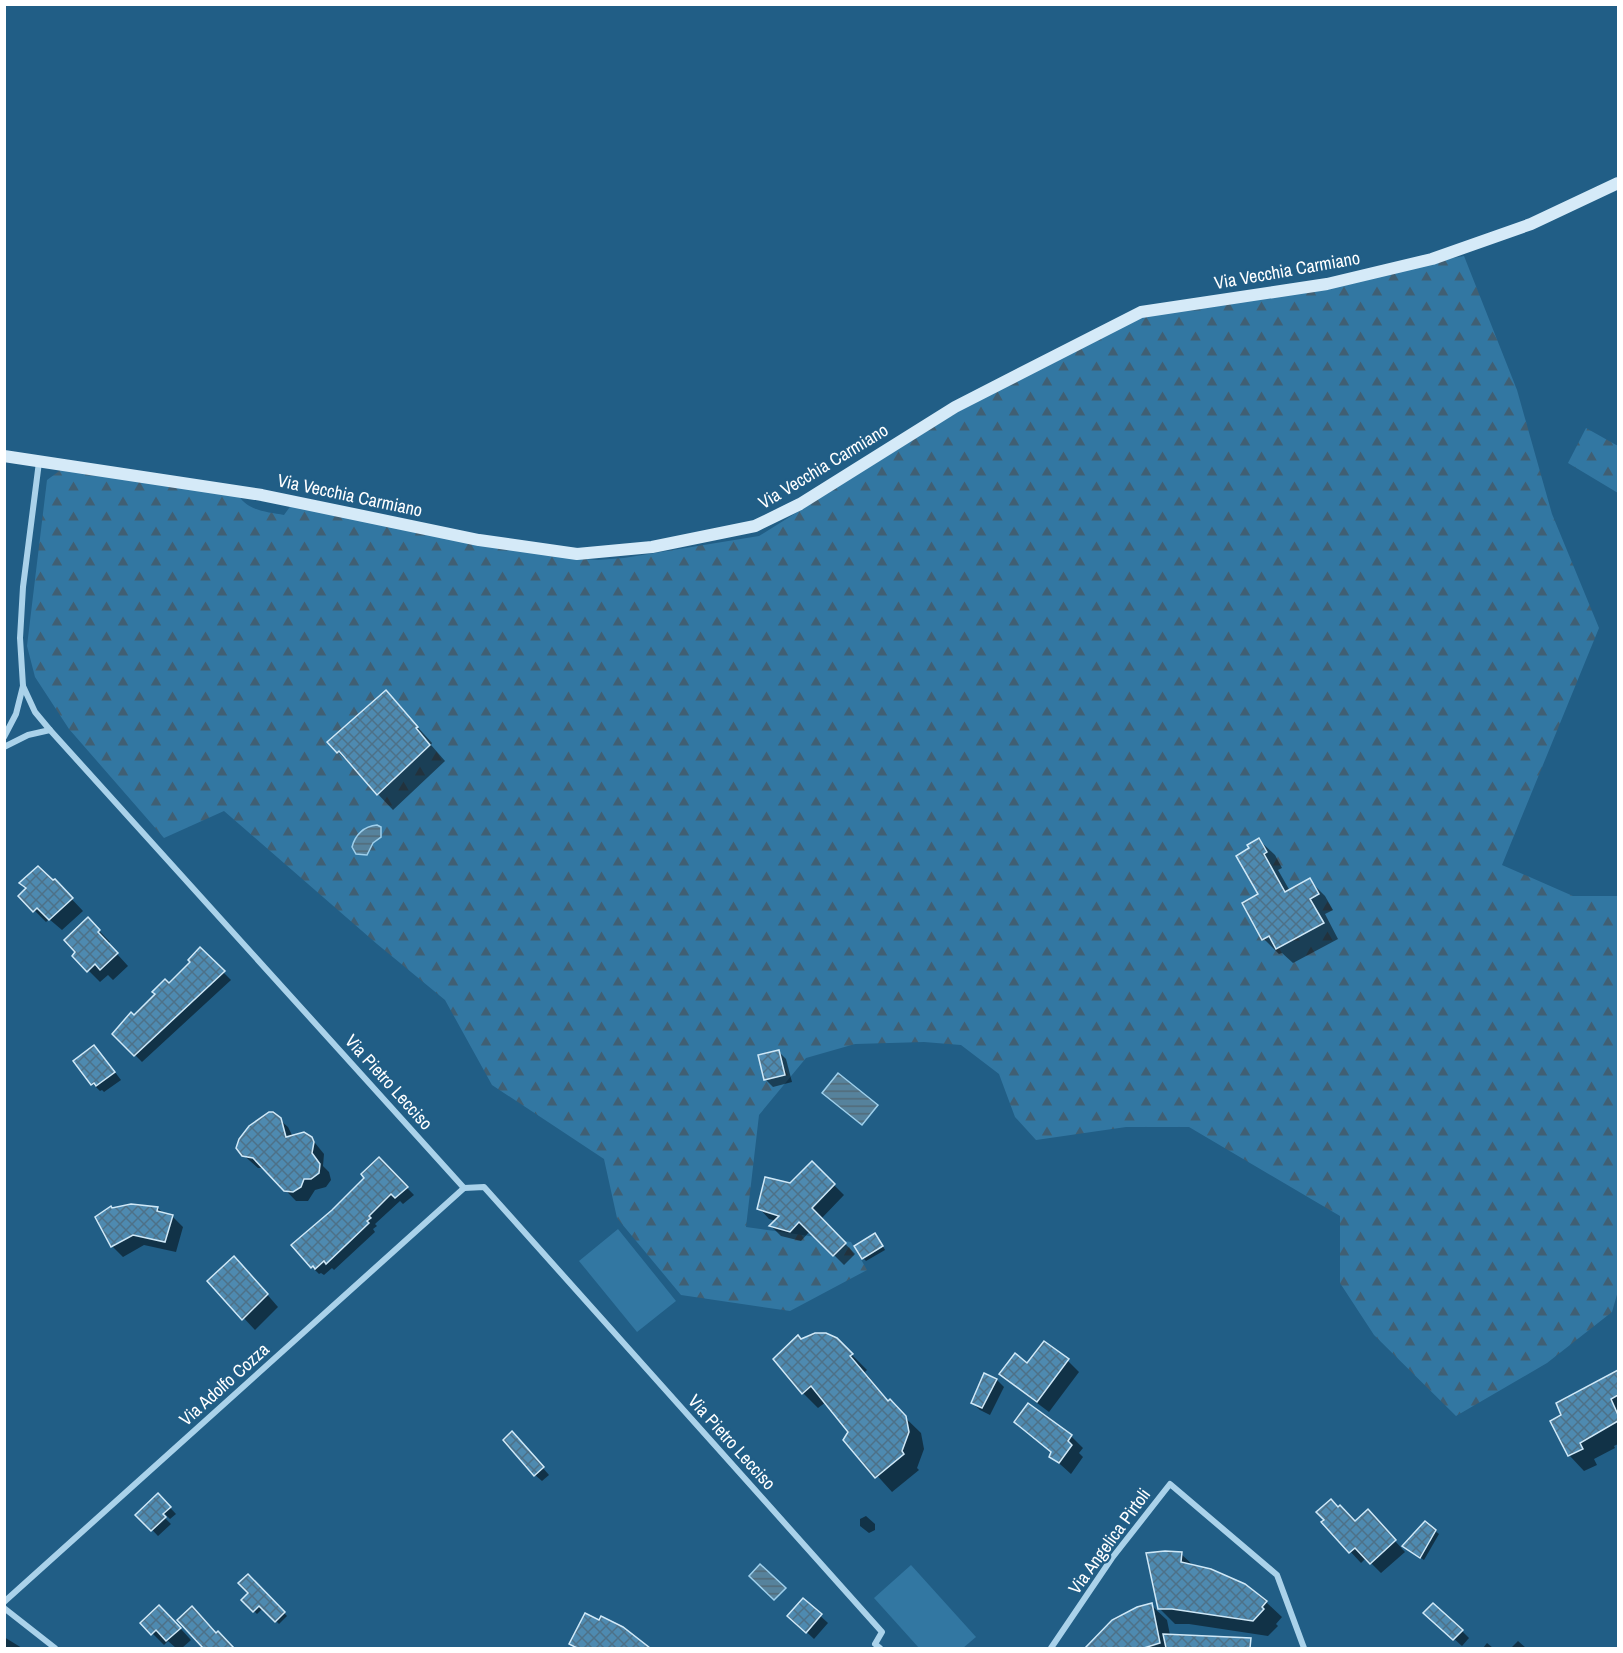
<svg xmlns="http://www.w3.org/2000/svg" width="1623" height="1653" viewBox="0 0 1623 1653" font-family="'Archivo Narrow',sans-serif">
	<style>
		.forest { fill: url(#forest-firs) }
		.pitch { fill: #3277a2 }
		.water { fill: url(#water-rules); stroke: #9ecfeb; stroke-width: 1.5 }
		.shadow { fill: #0007 }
		.building { fill: url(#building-cross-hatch); stroke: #cfe8f7; stroke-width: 1.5 }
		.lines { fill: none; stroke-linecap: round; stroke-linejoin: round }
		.street { stroke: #aad2ea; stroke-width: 6 }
		.secondary { stroke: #d5eaf8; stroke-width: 12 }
		.labels { text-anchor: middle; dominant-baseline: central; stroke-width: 4.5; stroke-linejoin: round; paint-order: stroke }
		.street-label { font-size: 18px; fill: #fff; stroke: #215e86 }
	</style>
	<defs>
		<pattern id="forest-firs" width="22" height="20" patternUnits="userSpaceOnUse" patternTransform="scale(1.5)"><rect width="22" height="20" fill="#3277a2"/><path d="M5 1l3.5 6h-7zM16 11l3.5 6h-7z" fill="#405f73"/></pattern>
		<pattern id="water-rules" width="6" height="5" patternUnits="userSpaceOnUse" patternTransform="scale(1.5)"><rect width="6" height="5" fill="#56829c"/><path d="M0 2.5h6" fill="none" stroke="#526a78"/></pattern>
		<pattern id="building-cross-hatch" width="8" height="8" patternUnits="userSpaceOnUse" patternTransform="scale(1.5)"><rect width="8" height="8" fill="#4e8ab0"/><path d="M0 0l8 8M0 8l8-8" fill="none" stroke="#4d7188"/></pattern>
	</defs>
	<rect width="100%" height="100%" fill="#215e86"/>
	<!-- forest -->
	<g class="forest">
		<path d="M1464,256L1517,390L1552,514L1599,628L1502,865L1573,896H1618V1291L1612,1312L1547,1363L1456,1416L1374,1335L1340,1283V1216L1189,1127H1126L1036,1140L1015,1117L999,1074L961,1045L924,1042L855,1044L806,1058L759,1115L746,1227L851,1242L867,1270L790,1311L681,1295L617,1218L604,1159L492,1085L445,1000L377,944L224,811L164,838L69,729L35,677L27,646L47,480L62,469L239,496C248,511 268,512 284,515L292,504L568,558L598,560L624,558L759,536L964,408L1142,317Z"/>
		<path d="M1586,428L1618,446V493L1568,463Z"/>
	</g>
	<!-- pitch -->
	<g class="pitch">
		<path d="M618,1229L676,1301L637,1332L579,1261Z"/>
		<path d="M911,1565L976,1637L963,1648H919L874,1598Z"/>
	</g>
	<!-- water -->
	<g class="water">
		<path d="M377,825L381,827V837L373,843L367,855L356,854L352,847C355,835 364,826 377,825Z"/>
		<path d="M838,1073L878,1105L862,1125L822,1093Z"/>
		<path d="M760,1564L786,1588L774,1600L749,1576Z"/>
	</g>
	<!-- shadow -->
	<g class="shadow">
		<path d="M386,692L432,743L431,745L445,761L393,810L338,752Z"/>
		<path d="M1259,840L1275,855L1282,868L1278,870L1290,891L1309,880L1325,896L1333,910L1325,914L1338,939L1293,963L1282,953L1279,954L1264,939L1260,895L1251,849Z"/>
		<path d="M21,883L66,893L83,911L62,930L49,919L46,922L20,896L27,889Z"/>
		<path d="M88,919L110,942L108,944L128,966L113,980L108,975L100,982L74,956Z"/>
		<path d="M200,949L231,980L142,1062L114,1034L169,986L192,962Z"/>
		<path d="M779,1052L786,1059L792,1082L773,1087L765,1079Z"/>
		<path d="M101,1054L121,1080L104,1092L102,1090L100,1091L93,1084Z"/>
		<path d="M273,1114L288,1127L293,1137L311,1138L324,1154L323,1166L329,1172L331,1180L326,1187L315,1190L308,1201H296L264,1168H258L240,1152L265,1115Z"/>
		<path d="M379,1159L414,1195L403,1204L400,1201L375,1224L377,1226L373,1229L375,1232L334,1270L332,1268L324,1275L321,1273L319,1274L312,1267L333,1211L367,1178Z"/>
		<path d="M812,1163L844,1195L821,1219L855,1254L844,1265L810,1231L801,1241L781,1236L771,1226L776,1221L769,1219L759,1208L791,1185Z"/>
		<path d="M158,1208L164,1214L172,1216L183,1227L176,1252L144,1245L123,1257L112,1246V1210Z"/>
		<path d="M878,1238L885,1250L866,1261L863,1258Z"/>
		<path d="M246,1270L278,1307L255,1330L209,1281Z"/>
		<path d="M836,1339L867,1370L865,1372L889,1402L921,1433L924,1449L917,1468L919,1470L892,1492L845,1440L850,1431L826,1402L818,1408L803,1393L801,1340Z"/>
		<path d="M1068,1361L1079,1372L1049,1412L1013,1385L1001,1374L1028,1365Z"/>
		<path d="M1618,1372V1444L1614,1446L1615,1448L1594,1459L1597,1465L1584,1471L1569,1455L1563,1415L1558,1404Z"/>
		<path d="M997,1380L1004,1387L990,1415L980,1410L972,1403Z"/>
		<path d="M1028,1405L1071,1436L1083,1448L1079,1453L1083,1457L1071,1474L1051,1456L1052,1453L1016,1422Z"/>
		<path d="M519,1440L549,1475L542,1481L535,1475Z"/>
		<path d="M158,1495L176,1514L170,1519L159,1508L157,1510L171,1524L158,1536L138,1515Z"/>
		<path d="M866,1516L875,1524V1530L869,1533L860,1526V1519Z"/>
		<path d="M1323,1522H1378L1405,1552L1381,1573L1366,1558L1361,1563Z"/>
		<path d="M1435,1531L1439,1534L1424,1560L1407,1549Z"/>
		<path d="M1181,1554L1194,1566L1266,1602L1282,1617L1276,1624L1278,1626L1268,1636L1189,1624H1175L1159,1608Z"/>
		<path d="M248,1576L287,1616L279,1624L263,1608L257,1614L243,1600L250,1593Z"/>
		<path d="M803,1600L828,1623L814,1639L797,1623Z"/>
		<path d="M1151,1605L1167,1620L1170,1635L1239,1642L1232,1648H1087Z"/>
		<path d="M171,1618L191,1640L182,1648H176L168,1641L164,1645L142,1623Z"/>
		<path d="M1433,1620L1462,1631L1469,1638L1462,1646Z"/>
		<path d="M599,1622L622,1628L647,1648H575L571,1644Z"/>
		<path d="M4,1637L22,1648H4Z"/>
		<path d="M1518,1641L1526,1648H1511Z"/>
		<path d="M1487,1643L1493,1648H1483Z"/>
	</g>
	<!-- building -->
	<g class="building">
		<path d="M386,690L418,727L416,728L430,745L377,795L339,751L337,753L327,742Z"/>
		<path d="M1259,838L1267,852L1264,854L1285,892L1310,878L1319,894L1310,899L1324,923L1276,949L1269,936L1262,940L1242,903L1258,894L1236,856L1249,848L1247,845Z"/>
		<path d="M38,866L53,880L55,879L73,898L49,920L37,908L33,912L18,896L26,888L19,883Z"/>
		<path d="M88,917L100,930L98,932L118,953L100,970L95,964L87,972L72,956L75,952L64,940Z"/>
		<path d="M200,947L225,971L134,1056L112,1034L131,1012L134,1015L155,994L152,992L165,979L169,983L190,962L188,960Z"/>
		<path d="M94,1045L115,1072L96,1086L94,1083L91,1085L73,1061Z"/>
		<path d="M779,1050L785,1075L764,1080L758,1055Z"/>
		<path d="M269,1112H273L281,1118L286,1137L304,1132L312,1137L314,1142L312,1153L320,1164L319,1173L311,1179H304L301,1187L293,1192L284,1191L253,1158L242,1156L236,1148L239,1139L249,1126Z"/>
		<path d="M379,1157L408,1187L395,1198L391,1194L369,1216L371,1218L367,1221L369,1223L326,1264L324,1261L315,1269L313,1266L311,1268L291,1245L332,1210L364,1178L361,1174Z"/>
		<path d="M812,1161L835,1184L812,1208L846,1243L833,1256L799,1222L790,1232L769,1226L779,1216L757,1209L765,1177L790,1183Z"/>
		<path d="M131,1204L158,1207L157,1211L173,1215L165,1242L133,1235L111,1247L95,1217L111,1206L112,1208Z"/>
		<path d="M875,1233L883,1246L862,1259L854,1246Z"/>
		<path d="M234,1256L268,1294L242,1320L207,1281Z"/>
		<path d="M815,1333H826L837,1338L853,1354L850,1356L888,1401L890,1399L906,1416L909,1432L902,1451L904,1454L875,1478L843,1440L848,1432L811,1386L802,1394L773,1359L798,1335L801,1339Z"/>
		<path d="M1044,1341L1069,1359L1037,1402L999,1374L1015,1353L1027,1363Z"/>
		<path d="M1618,1370V1395L1611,1399L1618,1415V1421L1580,1443L1583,1449L1568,1456L1550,1421L1561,1415L1556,1403Z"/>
		<path d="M984,1373L997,1379L982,1408L971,1403Z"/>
		<path d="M1028,1403L1072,1435L1068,1441L1072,1445L1059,1463L1049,1457L1051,1452L1014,1422Z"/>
		<path d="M512,1431L544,1467L534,1476L503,1440Z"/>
		<path d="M158,1493L171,1507L163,1514L166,1517L151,1531L135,1515Z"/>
		<path d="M1331,1499L1338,1507L1340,1505L1355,1521L1368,1509L1396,1540L1370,1564L1355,1548L1349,1553L1321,1522L1324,1520L1316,1512Z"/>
		<path d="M1425,1521L1436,1530L1420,1558L1402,1546Z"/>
		<path d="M1165,1551L1182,1552L1181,1562L1211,1569L1245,1584L1267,1601L1262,1607L1264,1609L1253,1621L1172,1609H1158L1146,1553Z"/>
		<path d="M248,1574L285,1612L275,1622L259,1606L253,1612L241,1600L248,1593L238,1583Z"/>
		<path d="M803,1598L822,1614L806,1633L787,1616Z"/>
		<path d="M1152,1603L1160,1643L1144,1648H1085L1112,1620L1137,1607Z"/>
		<path d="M1433,1603L1463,1630L1453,1640L1423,1613Z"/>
		<path d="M159,1605L181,1628L166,1641L156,1630L151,1635L140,1623Z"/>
		<path d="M192,1606L216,1633L218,1631L234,1648H203L177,1620Z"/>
		<path d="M585,1613L599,1620L601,1616L623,1627L650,1648H577L569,1644Z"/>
		<path d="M1163,1634L1251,1638L1250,1648H1166Z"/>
	</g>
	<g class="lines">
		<!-- street -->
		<g class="street">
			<path d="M39,462L23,587L20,638L23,686L35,712L50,730L464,1188"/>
			<path d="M4,737L16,714L23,686"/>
			<path d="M4,747L28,735L50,730"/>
			<path d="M464,1188L484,1187L882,1632L875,1644L880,1648"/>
			<path d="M4,1602L464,1188"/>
			<path d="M4,1608L55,1648"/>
			<path d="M1051,1648L1112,1558L1170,1484L1277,1575L1304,1648"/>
		</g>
		<!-- secondary -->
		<path class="secondary" d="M4,456L262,495L479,540L577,554L652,547L755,526L800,504L955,407L1141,312L1327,284L1432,259L1531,224L1618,183"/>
	</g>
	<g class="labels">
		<!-- street labels -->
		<g class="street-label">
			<text transform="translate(1287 270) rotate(-10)">Via Vecchia Carmiano</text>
			<text transform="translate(823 466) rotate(-31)">Via Vecchia Carmiano</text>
			<text transform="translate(350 495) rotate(12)">Via Vecchia Carmiano</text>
			<text transform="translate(389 1082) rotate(48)">Via Pietro Lecciso</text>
			<text transform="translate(224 1384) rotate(-42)">Via Adolfo Cozza</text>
			<text transform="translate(732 1442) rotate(48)">Via Pietro Lecciso</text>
			<text transform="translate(1109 1541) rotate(-54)">Via Angelica Pirtoli</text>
		</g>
	</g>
	<!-- border -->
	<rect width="1623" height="1653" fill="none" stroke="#ffffff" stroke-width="12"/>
</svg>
